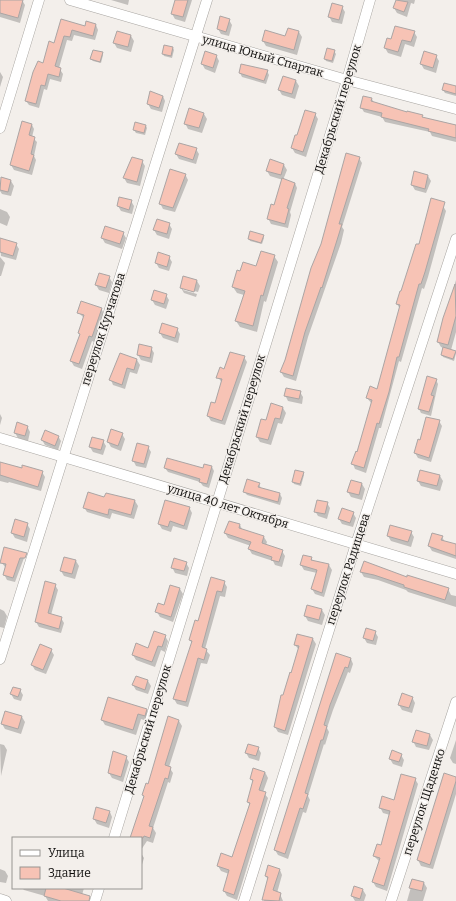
<svg xmlns="http://www.w3.org/2000/svg" width="456" height="901" viewBox="0 0 456 901" font-family="Bitter,serif">
	<style>
		.shadow { fill: #0003 }
		.building { fill: #f7c3b5; stroke: #aba5a4 }
		.lines { fill: none; stroke-linecap: round; stroke-linejoin: round }
		.minor-casing { stroke: #a8a5a1; stroke-width: 11 }
		.minor { stroke: #fff; stroke-width: 10 }
		.labels { text-anchor: middle; dominant-baseline: central; stroke-width: 3; stroke-linejoin: round; paint-order: stroke }
		.street-label { font-size: 12px; fill: #0e0d0c; stroke: #f3efeb }
	</style>
	<rect width="100%" height="100%" fill="#f3efeb"/>
	<!-- shadow -->
	<g class="shadow">
		<path d="M0,0H22L25,5L20,23L0,17Z"/>
		<path d="M111,0H129L128,5Z"/>
		<path d="M177,0H192L185,22L175,19L172,14Z"/>
		<path d="M397,0H415L414,4L411,3L407,17L397,13L394,8Z"/>
		<path d="M342,7L345,12L342,24L332,22L329,16Z"/>
		<path d="M62,20L85,27L96,25L98,30L95,40L74,35L72,41L67,40L59,68L63,74L61,82L50,79L47,90L44,89L39,108L29,105L26,101L55,44Z"/>
		<path d="M229,20L232,25L229,36L221,34L218,29Z"/>
		<path d="M299,32L302,37L297,55L266,46L263,41L286,37Z"/>
		<path d="M414,32L417,37L414,47L405,44L401,57L388,53L385,48Z"/>
		<path d="M131,36L134,41L131,52L117,48L114,43Z"/>
		<path d="M173,48L174,50L172,58L164,56L163,54Z"/>
		<path d="M334,51L336,54L333,63L326,61L325,59Z"/>
		<path d="M206,52L216,55L219,61L215,73L205,69L202,64Z"/>
		<path d="M102,53L103,55L101,63L93,61L91,59Z"/>
		<path d="M436,56L439,61L436,73L424,69L421,64Z"/>
		<path d="M267,71L269,75L266,84L242,77L240,73Z"/>
		<path d="M0,72L3,77L0,87Z"/>
		<path d="M283,77L296,81L299,86L295,99L282,95L279,90Z"/>
		<path d="M456,87V96L445,93L443,90Z"/>
		<path d="M163,96L165,101L162,112L151,109L148,104Z"/>
		<path d="M372,99L374,103L408,114L456,125V142L432,136L430,132L385,122L382,117L364,112L361,107Z"/>
		<path d="M190,110L204,114L207,119L202,133L188,129L185,123Z"/>
		<path d="M315,114L318,119L306,157L295,153L292,148L296,136H298Z"/>
		<path d="M23,122L32,125L34,129L32,137L37,142L34,156L36,160L32,175L14,170L11,165Z"/>
		<path d="M136,124L146,126L147,128L145,135L136,133L134,130Z"/>
		<path d="M196,149L199,154L196,164L179,159L176,154Z"/>
		<path d="M359,158L362,163L342,227L344,230L341,243L308,337L296,381L284,377L281,372Z"/>
		<path d="M142,161L145,166L140,186L127,183L124,178Z"/>
		<path d="M270,161L284,165L287,170L283,180L295,183L297,188L290,212L291,215L288,228L271,224L268,218L275,206L283,180L270,176L267,171Z"/>
		<path d="M185,174L188,180L175,212L163,209L160,203Z"/>
		<path d="M428,176L431,181L426,193L415,190L412,185Z"/>
		<path d="M2,178L11,181L14,186L11,196L2,194L0,191Z"/>
		<path d="M131,201L134,206L132,214L121,211L118,206Z"/>
		<path d="M443,206L446,211L428,277L424,289L422,288L401,362L399,361L381,428H379L366,473L355,469L353,464L358,453L372,404L367,398L378,390L400,309L397,304L420,246Z"/>
		<path d="M0,209L7,212L10,217L7,226L0,223Z"/>
		<path d="M169,224L172,229L169,239L157,235L154,230Z"/>
		<path d="M123,233L126,238L122,249L105,243L102,238Z"/>
		<path d="M263,236L264,238L262,244L250,241L249,239Z"/>
		<path d="M16,244L19,249L16,260L1,256L0,245Z"/>
		<path d="M274,256L278,262L266,302L264,301L257,332L240,327L236,321L244,295L237,293L233,287L241,272L257,267Z"/>
		<path d="M0,257L5,263L1,276H0Z"/>
		<path d="M169,257L172,262L169,271L159,268L156,263Z"/>
		<path d="M109,277L112,282L109,293L99,290L96,285Z"/>
		<path d="M456,280V332L451,350L456,353L454,361L443,357L442,355L444,348L441,347L438,342Z"/>
		<path d="M197,281L200,286L198,292L183,288V290L197,294L196,297L184,293L181,288Z"/>
		<path d="M166,295L169,300L166,309L155,305L152,300Z"/>
		<path d="M101,308L104,314L94,342L92,341L82,369L74,366L71,361L80,335L84,318L78,312Z"/>
		<path d="M162,325L177,329L180,334L178,343L163,338L160,333Z"/>
		<path d="M151,348L154,353L152,363L141,360L138,355Z"/>
		<path d="M244,357L247,362L225,425L211,421L208,416L215,404L222,383L218,377Z"/>
		<path d="M137,360L140,365L137,374L130,372L125,389L113,385L111,380Z"/>
		<path d="M436,380L438,384L431,416L421,413L419,409Z"/>
		<path d="M300,392L303,397L302,404L288,401L285,395Z"/>
		<path d="M283,408L286,413L282,424L278,423L271,445L260,442L257,437L267,422Z"/>
		<path d="M0,414L2,418L0,425Z"/>
		<path d="M439,421L442,426L431,462L418,458L415,453L421,441Z"/>
		<path d="M27,426L30,432L28,441L18,438L15,433Z"/>
		<path d="M112,430L122,434L125,439L121,451L111,447L108,442Z"/>
		<path d="M45,431L58,436L61,441L58,450L45,445L42,440Z"/>
		<path d="M103,441L106,446L103,455L93,452L90,447Z"/>
		<path d="M148,447L151,452L146,468L136,466L133,460Z"/>
		<path d="M0,463L42,472L45,477L41,491L9,482L8,483L0,481Z"/>
		<path d="M212,467L214,471L209,488L203,486L200,482L168,472L165,468L204,469Z"/>
		<path d="M420,471L440,476L443,481L440,491L421,486L418,481Z"/>
		<path d="M303,473L304,475L301,486L294,484L293,482Z"/>
		<path d="M351,481L362,484L365,489L362,500L351,497L348,492Z"/>
		<path d="M259,483L261,489L280,494L282,498L280,505L247,495L244,491Z"/>
		<path d="M105,498L135,501L138,506L134,519L112,513L110,519L87,512L84,507Z"/>
		<path d="M327,503L330,508L327,519L318,516L315,511Z"/>
		<path d="M189,507L192,513L187,530L173,526L171,532L162,529L159,524Z"/>
		<path d="M353,513L356,518L353,527L342,524L339,519Z"/>
		<path d="M27,524L30,529L27,542L15,538L12,533Z"/>
		<path d="M240,525L243,531L264,537L267,542L266,545L282,551L285,556L282,567L275,565L273,561L252,554L249,549L251,546L228,538L225,533Z"/>
		<path d="M411,532L414,537L411,547L391,541L388,536Z"/>
		<path d="M442,537L445,542L456,545V559L432,551L429,546Z"/>
		<path d="M5,548L24,558L15,582L7,580L4,574L6,568L1,562Z"/>
		<path d="M311,558L313,561L329,565L332,570L324,597L315,594L312,589L317,573L304,570L301,565Z"/>
		<path d="M76,561L79,566L75,579L64,576L61,571Z"/>
		<path d="M186,563L189,568L187,576L175,573L172,567Z"/>
		<path d="M361,572L407,578L448,589L451,595L456,596V607L408,592L406,590L378,580L364,577Z"/>
		<path d="M211,578L224,582L227,587L225,597L220,596L205,649L210,655L207,664L201,663L188,707L177,704L174,699L192,644L190,640L198,622Z"/>
		<path d="M55,585L58,590L51,615L61,618L64,623L61,633L39,627L36,622Z"/>
		<path d="M171,586L180,589L183,594L173,622L160,617L157,612L165,606Z"/>
		<path d="M0,609L4,611L7,616L4,628L0,627Z"/>
		<path d="M322,610L325,615L322,625L308,621L305,616Z"/>
		<path d="M375,632L378,637L376,645L367,643L364,638Z"/>
		<path d="M165,636L168,641L165,652L161,650L155,667L136,660L133,655L149,649Z"/>
		<path d="M313,639L316,644L288,735L278,732L275,727L299,650L295,645Z"/>
		<path d="M51,650L54,655L46,674L35,670L32,665Z"/>
		<path d="M336,654L351,659L353,664L350,673L348,672L333,710L327,728L329,732L325,745L324,744L308,796L310,800L306,813L303,812L288,859L278,855L275,850Z"/>
		<path d="M148,681L151,686L148,694L136,690L133,685Z"/>
		<path d="M20,690L23,695L21,701L14,699L11,694Z"/>
		<path d="M412,697L415,703L412,713L402,710L399,705Z"/>
		<path d="M146,709L149,715L147,721L141,719L136,735L105,725L102,720Z"/>
		<path d="M22,717L25,722L21,734L5,729L2,724Z"/>
		<path d="M179,721L182,726L169,767L173,773L170,783L168,782L153,828L156,833L153,843L147,841L141,850L145,798L143,795Z"/>
		<path d="M430,735L433,740L429,750L416,747L413,741Z"/>
		<path d="M456,740V764L453,763L450,758Z"/>
		<path d="M0,744L4,745L7,750L1,776Z"/>
		<path d="M248,745L258,748L261,753L259,761L249,758L246,753Z"/>
		<path d="M114,752L126,757L129,762L123,782L112,778L109,773Z"/>
		<path d="M401,755L404,760L402,767L393,764L390,759Z"/>
		<path d="M265,772L268,778L263,792L268,798L237,900L227,896L224,891L229,874L221,871L218,866L232,858L250,806L248,802L253,783L251,779Z"/>
		<path d="M456,778V794L433,869L421,866L418,860Z"/>
		<path d="M415,779L418,784L387,891L376,887L373,882L380,862L374,856L381,846L390,815L383,813L380,807L394,801Z"/>
		<path d="M110,812L112,817L109,828L97,824L94,819Z"/>
		<path d="M141,853L144,858L141,868Z"/>
		<path d="M0,869L5,871L8,876L6,883L0,882Z"/>
		<path d="M280,870L282,875L277,893L280,894L283,901H264L268,881L266,876Z"/>
		<path d="M413,880L424,883L427,888L423,901H407Z"/>
		<path d="M22,888H84L82,895L89,901H48L45,896L24,890Z"/>
		<path d="M363,890L366,895L364,901H355L352,896Z"/>
	</g>
	<!-- building -->
	<g class="building">
		<path d="M0,0H23L18,18L0,13Z"/>
		<path d="M175,0H188L183,17L171,14Z"/>
		<path d="M396,0L408,2L404,12L393,8Z"/>
		<path d="M332,3L343,6L339,20L328,17Z"/>
		<path d="M220,16L230,19L226,32L217,29Z"/>
		<path d="M61,19L85,26L86,21L96,24L93,36L72,30L70,37L64,36L55,66L61,68L59,77L48,74L45,86L41,85L36,104L25,101L33,72L38,61L43,63L49,41L54,43Z"/>
		<path d="M395,26L415,31L411,42L402,40L398,52L384,48L387,38L391,39Z"/>
		<path d="M288,28L299,31L294,50L262,41L265,30L285,36Z"/>
		<path d="M117,31L131,35L128,47L113,43Z"/>
		<path d="M164,45L173,47L171,56L162,54Z"/>
		<path d="M327,48L335,50L332,61L324,59Z"/>
		<path d="M93,50L103,52L100,62L90,59Z"/>
		<path d="M205,51L217,55L213,68L201,64Z"/>
		<path d="M424,51L437,55L433,68L420,64Z"/>
		<path d="M241,64L268,70L264,81L239,73Z"/>
		<path d="M283,76L296,80L292,94L278,90Z"/>
		<path d="M444,83L456,86V94L442,90Z"/>
		<path d="M150,91L163,96L159,108L147,104Z"/>
		<path d="M363,96L372,98L371,101L407,112V111L423,115L422,117L456,125V138L428,131L429,129L381,117L382,113L360,108Z"/>
		<path d="M189,108L204,113L199,128L184,124Z"/>
		<path d="M305,110L316,113L303,152L291,148L295,135H297Z"/>
		<path d="M22,121L32,124L29,135L35,137L31,154L34,155L29,171L10,165Z"/>
		<path d="M135,122L146,125L144,133L133,130Z"/>
		<path d="M179,143L197,148L193,160L175,154Z"/>
		<path d="M346,153L360,157L339,224H342L338,237L322,288L321,287L305,332L293,376L280,372L285,360L311,268L321,244Z"/>
		<path d="M132,157L143,160L137,182L123,178Z"/>
		<path d="M270,159L284,164L281,175L266,171Z"/>
		<path d="M170,169L186,174L173,208L159,204Z"/>
		<path d="M414,171L428,175L425,189L411,185Z"/>
		<path d="M1,177L11,180L8,192L0,190Z"/>
		<path d="M282,178L295,183L287,208L289,209L285,224L267,219L271,204L274,205Z"/>
		<path d="M119,197L132,200L129,210L117,206Z"/>
		<path d="M431,198L445,202L425,272L421,284H419L399,357H397L389,392L379,424L377,423L364,468L351,464L356,451L357,452L372,400L366,398L370,386L377,389L400,305L396,304L400,291H401L416,244H419Z"/>
		<path d="M157,219L170,223L167,234L153,230Z"/>
		<path d="M105,226L124,232L120,244L101,238Z"/>
		<path d="M250,231L264,235L261,243L248,239Z"/>
		<path d="M0,238L17,243L13,256L0,252Z"/>
		<path d="M261,251L275,255L263,296L261,295L253,326L235,321L245,291L232,287L237,270L240,271L243,262L256,266Z"/>
		<path d="M158,252L170,256L167,267L155,263Z"/>
		<path d="M99,273L110,276L106,288L95,285Z"/>
		<path d="M183,276L197,280L194,292L180,288Z"/>
		<path d="M455,284L456,316L448,345L437,342L443,318Z"/>
		<path d="M154,290L167,294L164,304L151,300Z"/>
		<path d="M81,301L102,308L92,337L89,336L79,364L70,361L80,334L78,333L84,315L77,313Z"/>
		<path d="M162,323L178,328L175,338L159,333Z"/>
		<path d="M139,344L152,347L150,358L137,355Z"/>
		<path d="M443,347L456,351L453,359L441,355Z"/>
		<path d="M230,352L245,356L222,421L207,416L211,402L215,403L222,379L216,378L220,367L224,369Z"/>
		<path d="M120,353L137,359L134,370L127,368L122,385L109,380Z"/>
		<path d="M427,376L437,379L431,395L434,396L429,412L418,409Z"/>
		<path d="M286,388L301,391L299,399L284,396Z"/>
		<path d="M271,403L283,407L280,419L275,418L268,440L256,437L261,419L266,420Z"/>
		<path d="M426,417L440,420L429,458L414,453L418,439L420,440Z"/>
		<path d="M17,422L28,426L25,436L14,433Z"/>
		<path d="M111,429L123,433L118,446L107,442Z"/>
		<path d="M45,430L59,436L55,446L41,440Z"/>
		<path d="M92,437L104,440L101,450L89,447Z"/>
		<path d="M137,443L149,446L144,464L132,461Z"/>
		<path d="M167,458L203,468L204,464L212,466L207,484L199,482L200,479L164,468Z"/>
		<path d="M0,462L22,468V465L43,471L38,487L0,475Z"/>
		<path d="M295,470L304,472L300,484L292,482Z"/>
		<path d="M420,470L440,475L437,486L417,481Z"/>
		<path d="M247,479L260,483L258,487L280,493L278,502L243,492Z"/>
		<path d="M351,480L362,483L359,495L347,492Z"/>
		<path d="M88,492L104,497L106,493L135,500L131,515L109,509L108,515L83,508Z"/>
		<path d="M165,500L190,507L184,526L170,521L168,527L158,524Z"/>
		<path d="M317,500L328,502L325,514L314,512Z"/>
		<path d="M342,508L354,512L350,523L338,519Z"/>
		<path d="M15,519L28,523L24,537L11,533Z"/>
		<path d="M229,521L240,524L239,528L264,536L262,543L283,550L279,562L271,560L272,557L248,549L251,542L224,533Z"/>
		<path d="M390,525L412,531L408,542L387,536Z"/>
		<path d="M432,533L443,536L441,540L456,544V556L428,546Z"/>
		<path d="M4,547L27,553L25,558H20L13,578L3,575L6,564L0,563Z"/>
		<path d="M303,555L312,557L311,560L329,564L322,593L311,589L317,570L300,565Z"/>
		<path d="M64,557L76,560L72,574L60,571Z"/>
		<path d="M174,558L187,562L184,571L171,568Z"/>
		<path d="M364,561L407,577V575L449,588L445,600L404,587V585L374,575L360,572Z"/>
		<path d="M211,577L225,581L222,592L217,591L202,647L207,649L204,660L198,658L186,702L173,699L192,641L189,640L195,620L198,621Z"/>
		<path d="M45,581L56,584L48,613L62,617L59,629L35,622Z"/>
		<path d="M170,585L180,588L171,617L155,612L158,603L164,605Z"/>
		<path d="M307,605L322,609L319,620L304,616Z"/>
		<path d="M366,628L376,631L373,641L363,638Z"/>
		<path d="M154,631L166,635L162,647L158,646L152,662L132,655L136,643L148,648Z"/>
		<path d="M297,634L313,638L285,731L274,727L281,695H283L290,672L291,673L299,646L294,645Z"/>
		<path d="M40,644L52,649L43,670L31,665Z"/>
		<path d="M336,653L351,658L348,668L345,667L330,705L324,725L327,726L323,740H321L305,793L308,794L303,809L300,808L285,854L274,850Z"/>
		<path d="M136,676L148,680L145,690L132,685Z"/>
		<path d="M13,687L21,689L18,697L10,694Z"/>
		<path d="M402,693L413,697L409,708L398,705Z"/>
		<path d="M108,697L147,709L145,716L138,714L133,730L101,720Z"/>
		<path d="M5,711L22,716L18,729L1,724Z"/>
		<path d="M168,716L179,720L165,765L171,767L168,779L165,778L149,826L153,827L150,838L144,836L143,838H130L144,796L142,795L146,783L148,784Z"/>
		<path d="M416,730L430,734L427,746L412,742Z"/>
		<path d="M248,744L259,747L256,756L245,753Z"/>
		<path d="M392,750L402,754L399,762L389,759Z"/>
		<path d="M113,751L127,756L121,777L108,773Z"/>
		<path d="M253,768L265,772L259,790L266,792L234,895L223,891L229,870L217,866L221,853L232,857L250,803L247,802L253,780L250,779Z"/>
		<path d="M444,773L456,777V781L430,865L417,860Z"/>
		<path d="M401,774L416,778L384,886L372,882L380,858L373,856L377,844L381,845L390,811L379,808L382,796L394,800Z"/>
		<path d="M96,807L110,811L106,823L93,819Z"/>
		<path d="M268,865L280,869L273,890L281,893L279,901L262,900L268,877L265,876Z"/>
		<path d="M412,879L424,882L422,891L409,888Z"/>
		<path d="M354,886L363,889L360,899L351,896Z"/>
		<path d="M46,888H63L90,896L89,901H61L44,896Z"/>
	</g>
	<g class="lines">
		<!-- minor casing -->
		<g class="minor-casing">
			<g id="minor">
				<path d="M70,0L347,80L456,109"/>
				<path d="M0,128L39,0"/>
				<path d="M0,438L456,574"/>
				<path d="M0,659L207,0"/>
				<path d="M114,838L347,80L370,0"/>
				<path d="M0,899L6,901"/>
				<path d="M95,901L99,888"/>
				<path d="M244,901L356,544L456,239"/>
				<path d="M391,901L456,702"/>
			</g>
		</g>
		<!-- minor -->
		<use href="#minor" class="minor"/>
	</g>
	<g class="labels">
		<!-- street labels -->
		<g class="street-label">
			<text transform="translate(263 56) rotate(16)">улица Юный Спартак</text>
			<text transform="translate(338 109) rotate(-73)">Декабрьский переулок</text>
			<text transform="translate(103 329) rotate(-72)">переулок Курчатова</text>
			<text transform="translate(242 419) rotate(-73)">Декабрьский переулок</text>
			<text transform="translate(228 506) rotate(17)">улица 40 лет Октября</text>
			<text transform="translate(348 569) rotate(-72)">переулок Радищева</text>
			<text transform="translate(148 729) rotate(-73)">Декабрьский переулок</text>
			<text transform="translate(424 802) rotate(-72)">переулок Щаденко</text>
		</g>
	</g>
	<!-- legend -->
	<rect x="12" y="837" width="130" height="52" fill="#f3efeb" stroke="#979592"/>
	<rect x="20" y="850" width="20" height="6" fill="#ffffff" stroke="#979592"/>
	<text x="48" y="857" font-size="12" fill="#0e0d0c">Улица</text>
	<rect x="20" y="867" width="20" height="12" fill="#f7c3b5" stroke="#979592"/>
	<text x="48" y="877" font-size="12" fill="#0e0d0c">Здание</text>
</svg>
